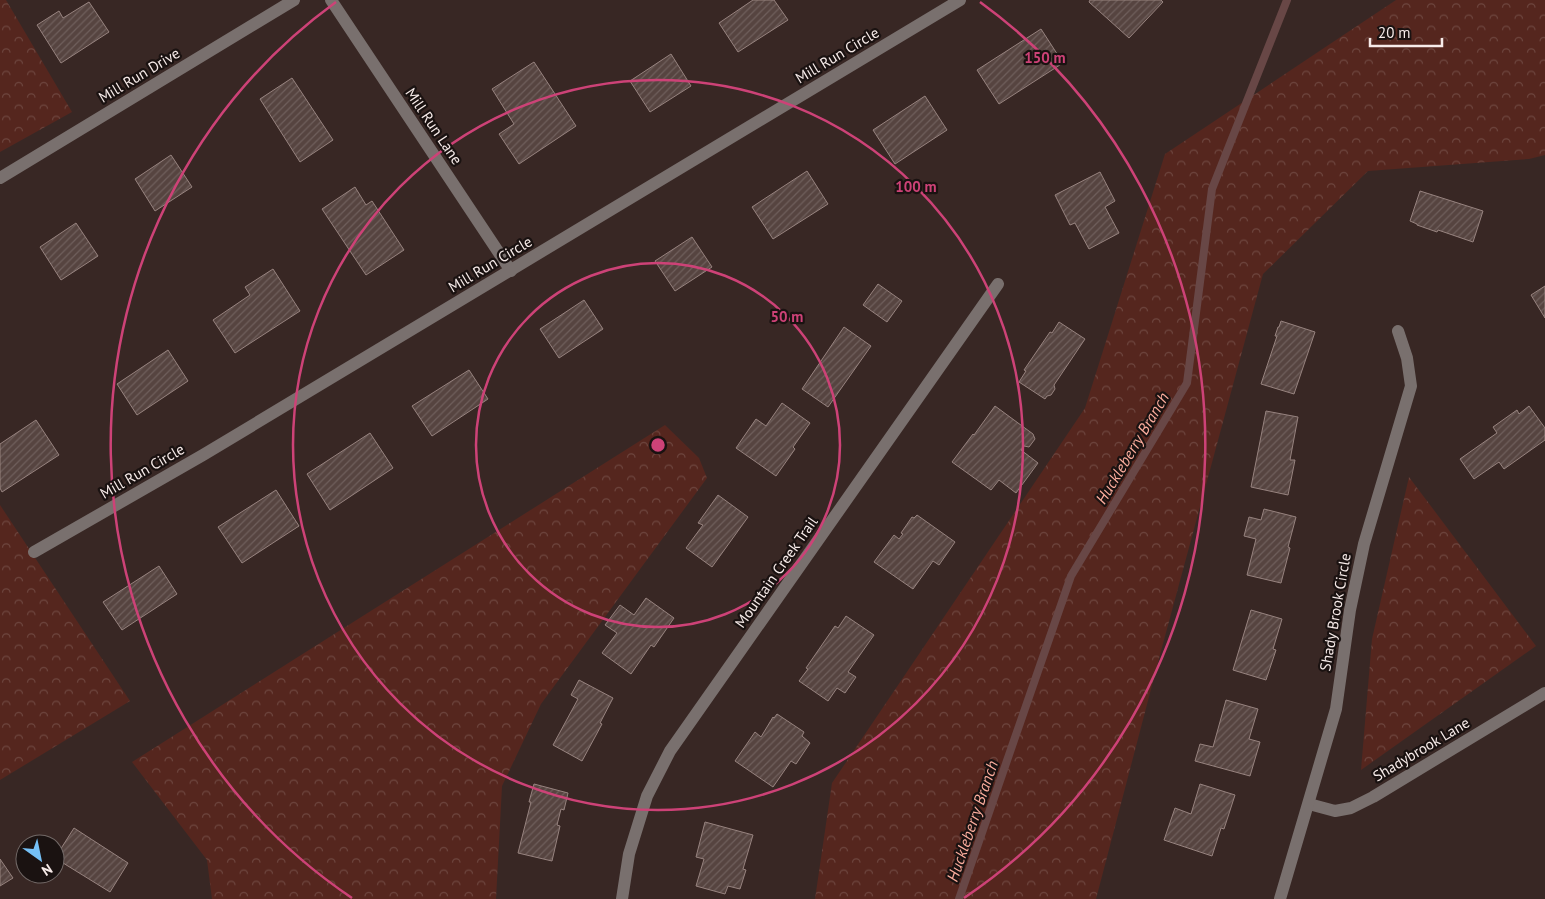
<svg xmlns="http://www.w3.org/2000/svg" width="1545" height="899" viewBox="0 0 1545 899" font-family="'PT Sans',sans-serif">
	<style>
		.forest { fill: url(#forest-crowns) }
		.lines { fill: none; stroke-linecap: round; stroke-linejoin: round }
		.stream { stroke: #684746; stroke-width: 8 }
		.building { fill: url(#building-hatch); stroke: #97837f }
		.minor { stroke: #79706e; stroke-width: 12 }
		.ring { fill: none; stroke: #cd4277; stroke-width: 2.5 }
		.labels { text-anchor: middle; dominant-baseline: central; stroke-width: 4.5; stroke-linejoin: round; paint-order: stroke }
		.street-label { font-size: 15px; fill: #f7ebe9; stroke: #1a1211 }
		.water-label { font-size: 16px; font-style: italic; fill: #fcad9d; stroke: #1a1211 }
		.centre { fill: #cd4277; stroke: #1a1211; stroke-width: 2.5 }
		.ring-label { font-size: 15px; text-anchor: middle; font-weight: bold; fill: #cd4277; stroke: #1a1211; stroke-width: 4.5; stroke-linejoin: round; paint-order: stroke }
	</style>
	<defs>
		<pattern id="forest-crowns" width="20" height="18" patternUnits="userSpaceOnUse" patternTransform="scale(1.25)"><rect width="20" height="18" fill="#55261e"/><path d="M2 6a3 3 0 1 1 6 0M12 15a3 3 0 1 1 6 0" fill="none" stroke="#6e463f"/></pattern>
		<pattern id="building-hatch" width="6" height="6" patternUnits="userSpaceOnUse" patternTransform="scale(1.25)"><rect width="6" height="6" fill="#564440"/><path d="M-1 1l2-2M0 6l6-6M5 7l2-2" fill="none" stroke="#6f5f5c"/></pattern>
	</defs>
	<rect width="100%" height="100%" fill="#382724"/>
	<!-- forest -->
	<g class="forest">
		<path d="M0,0H6L72,112L0,152Z"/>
		<path d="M1396,0H1545V155L1529,159L1368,171L1263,274L1161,651L1096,899H815L832,783L1085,408L1165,154Z"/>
		<path d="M665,425L699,458L707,478L541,704L502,786L496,899H212L207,860L132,762Z"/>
		<path d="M1409,477L1536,646L1361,770L1372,639Z"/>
		<path d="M0,505L130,701L0,780Z"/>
	</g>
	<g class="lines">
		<!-- stream -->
		<path class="stream" d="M959,899L1071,576L1187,383L1212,189L1287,0"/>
	</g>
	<!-- building -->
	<g class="building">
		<path d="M753,0H774L788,20L738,52L719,23Z"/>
		<path d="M1090,0H1161L1163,2L1129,38L1089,2Z"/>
		<path d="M89,2L109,32L61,63L37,25L59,11L63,18Z"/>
		<path d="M1041,29L1063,63L999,104L977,70Z"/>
		<path d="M671,54L691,86L650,112L630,81Z"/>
		<path d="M534,62L576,126L519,164L499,134L514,124L492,89Z"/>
		<path d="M292,78L333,140L300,162L260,99Z"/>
		<path d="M925,96L947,130L895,164L873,130Z"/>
		<path d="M171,155L192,187L155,211L135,179Z"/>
		<path d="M807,171L828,204L773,239L752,207Z"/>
		<path d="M1100,172L1115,201L1105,207L1119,233L1089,249L1075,223L1070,225L1055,195Z"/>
		<path d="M355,187L366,205L372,201L404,250L366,275L322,209Z"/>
		<path d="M1420,191L1483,211L1473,242L1438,230L1437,232L1417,225V224L1410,221Z"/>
		<path d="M76,223L98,256L61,280L40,247Z"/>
		<path d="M692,237L712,267L675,291L655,261Z"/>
		<path d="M273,269L300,311L235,353L213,320L250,295L245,287Z"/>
		<path d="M878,284L902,301L887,322L863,305Z"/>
		<path d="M1545,286V318L1531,295Z"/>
		<path d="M584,300L603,329L559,358L540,329Z"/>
		<path d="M1281,321L1315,332L1294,394L1261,384L1277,336H1275L1278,327H1279Z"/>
		<path d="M1059,322L1085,339L1054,385L1055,389L1051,395L1047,396L1045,399L1019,382L1026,371L1024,370L1050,332L1052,333Z"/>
		<path d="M844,327L871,346L828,407L802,389Z"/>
		<path d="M168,350L188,381L137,415L117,384Z"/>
		<path d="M469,370L488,399L432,436L412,406Z"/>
		<path d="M782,403L810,423L793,447L795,449L776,476L736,448L756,419L766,426Z"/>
		<path d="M995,406L1033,434L1035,439L1029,447L1024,446L1021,450L1038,463L1016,493L999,480L991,490L952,462L973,434L974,435Z"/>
		<path d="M1529,406L1545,428V440L1504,469L1499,462L1474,479L1460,459L1497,433L1493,427L1517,410L1519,414Z"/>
		<path d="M1266,411L1298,417L1290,460H1295L1288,495L1251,487Z"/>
		<path d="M36,420L59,455L2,492L0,488V444Z"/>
		<path d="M370,433L393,468L330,510L307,474Z"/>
		<path d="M276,490L299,526L242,563L218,527Z"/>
		<path d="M718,495L748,517L712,567L686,548L703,525L698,523Z"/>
		<path d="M1264,509L1296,517L1288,547L1290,548L1281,583L1247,575L1256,539L1244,536L1249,517L1261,520Z"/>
		<path d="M917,515L955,542L939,565L933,561L913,589L874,562L894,535L899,539L903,534L901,533L912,517L914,518Z"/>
		<path d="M159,566L177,594L122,630L103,602Z"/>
		<path d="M646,598L674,618L654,647L651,645L631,674L602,653L617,633L605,625L620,605L634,615Z"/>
		<path d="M1251,610L1282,619L1273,649L1276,650L1266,680L1233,670Z"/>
		<path d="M846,616L874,635L848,672L856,677L845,693L837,688L828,701L799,681L808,669L806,668L835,626L838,628Z"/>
		<path d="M579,680L613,698L600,723L602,724L582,761L553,745L578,699L571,695Z"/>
		<path d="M1226,700L1258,709L1249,739L1260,742L1250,776L1195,761L1200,744L1213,747Z"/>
		<path d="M777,714L804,732L802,736L810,743L796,764L791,761L773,787L735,761L755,732L761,737L773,717L774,718Z"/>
		<path d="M534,784L568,793L564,810L561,809L557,825L560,826L552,861L518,853L531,802H529Z"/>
		<path d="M1200,784L1235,795L1224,829L1221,828L1212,856L1164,840L1175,808L1191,814Z"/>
		<path d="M705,822L753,835L743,869L746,870L740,889L728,886L725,894L696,886L704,859L696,857Z"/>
		<path d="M74,828L128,863L110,892L55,858Z"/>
		<path d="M0,859L13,878L0,886Z"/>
	</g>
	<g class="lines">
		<!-- minor -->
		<g class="minor">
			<path d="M331,0L511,271"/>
			<path d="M0,178L294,0"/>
			<path d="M34,552L203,455L960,0"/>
			<path d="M1309,804L1335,811L1351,808L1373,797L1545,693"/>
			<path d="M622,899L629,854L647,796L670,751L998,284"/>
			<path d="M1280,899L1336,709L1350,610L1364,544L1411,386L1407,358L1398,331"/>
		</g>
	</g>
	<!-- distance rings -->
	<g class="ring">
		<circle cx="658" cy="445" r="182"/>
		<circle cx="658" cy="445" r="365"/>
		<path d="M352 898A547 547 0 0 1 336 2M980 2A547 547 0 0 1 964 898"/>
	</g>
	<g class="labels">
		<!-- street labels -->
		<g class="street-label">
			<text transform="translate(837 55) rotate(-31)">Mill Run Circle</text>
			<text transform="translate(139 75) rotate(-31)">Mill Run Drive</text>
			<text transform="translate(434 126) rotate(56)">Mill Run Lane</text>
			<text transform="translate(490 264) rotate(-31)">Mill Run Circle</text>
			<text transform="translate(142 471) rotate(-30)">Mill Run Circle</text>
			<text transform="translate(776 572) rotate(-55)">Mountain Creek Trail</text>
			<text transform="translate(1335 612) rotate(-80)">Shady Brook Circle</text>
			<text transform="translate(1421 749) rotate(-31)">Shadybrook Lane</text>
		</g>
		<!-- water labels -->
		<g class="water-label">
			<text transform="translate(1132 448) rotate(-59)">Huckleberry Branch</text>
			<text transform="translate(972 821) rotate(-71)">Huckleberry Branch</text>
		</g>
	</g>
	<circle cx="658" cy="445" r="8" class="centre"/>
	<g class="ring-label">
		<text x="1045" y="63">150 m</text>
		<text x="916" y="192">100 m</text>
		<text x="787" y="322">50 m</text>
	</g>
	<!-- north arrow -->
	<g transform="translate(40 859) rotate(147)"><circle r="24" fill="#1a1211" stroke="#726967"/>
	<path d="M0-4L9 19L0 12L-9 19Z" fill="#75c0f6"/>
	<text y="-8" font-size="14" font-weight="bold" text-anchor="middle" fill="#f7ebe9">N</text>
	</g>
	<!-- scale -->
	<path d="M1370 38v8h72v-8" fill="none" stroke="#f7ebe9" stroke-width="2.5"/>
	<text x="1378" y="38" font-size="15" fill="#f7ebe9" stroke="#1a1211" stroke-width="4" paint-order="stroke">20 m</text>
</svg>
